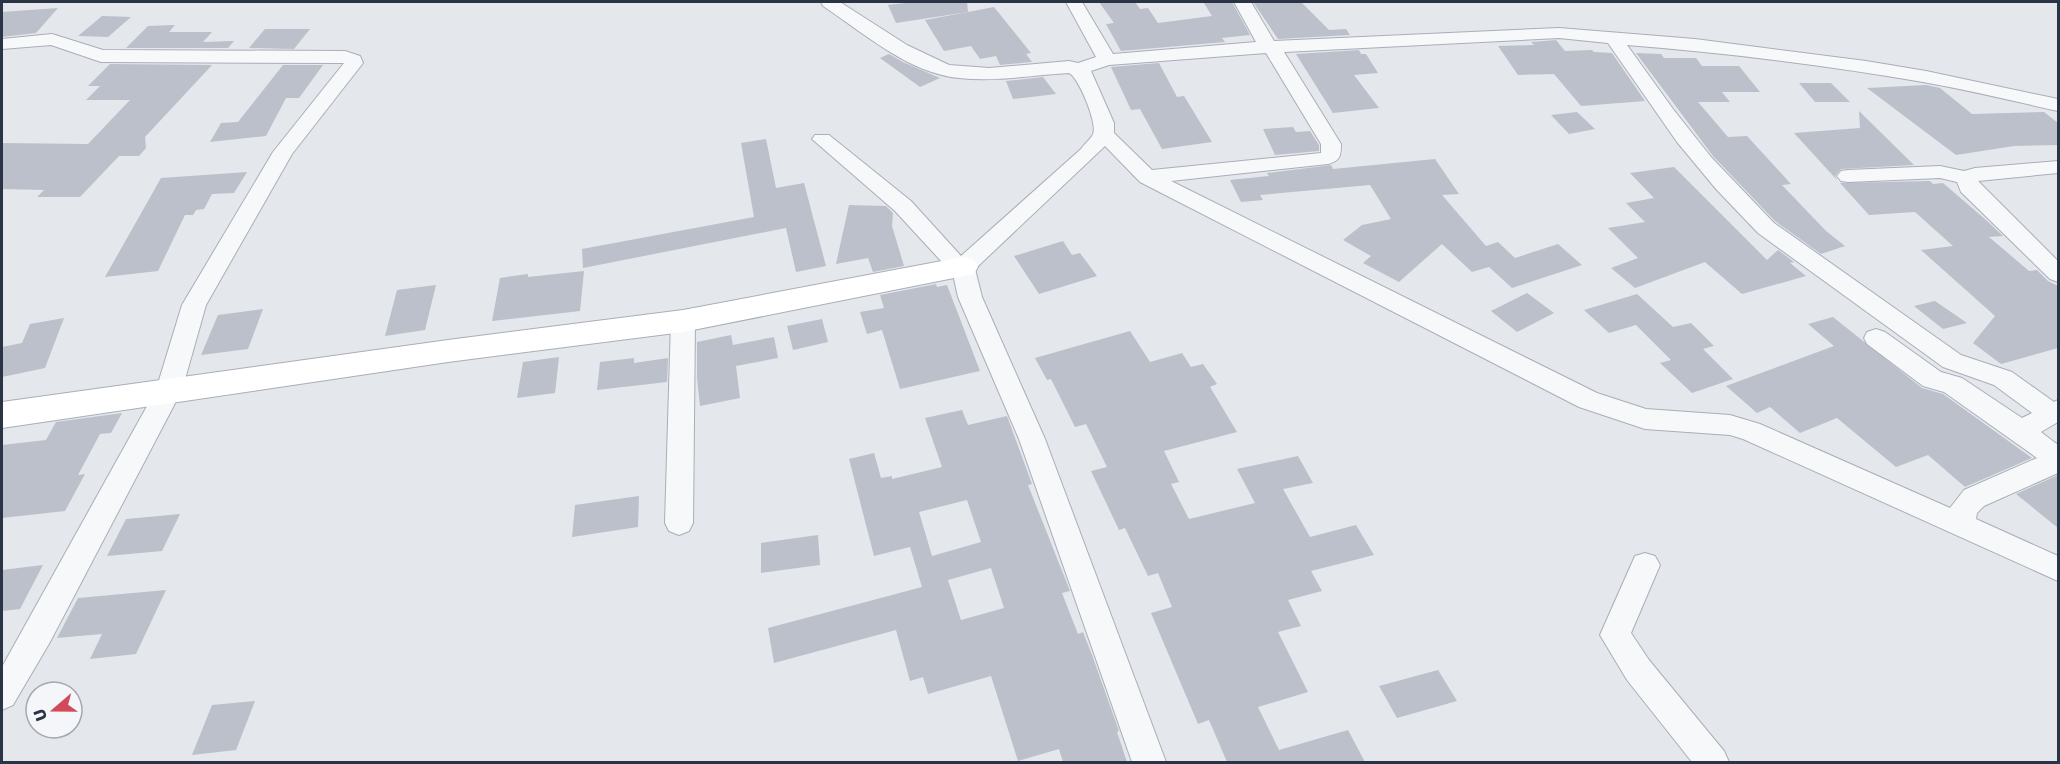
<svg xmlns="http://www.w3.org/2000/svg" width="2060" height="764" viewBox="0 0 2060 764" font-family="Rubik,sans-serif">
	<style>
		.building { fill: #bbc0ca; fill-rule: evenodd }
		.lines { fill: none; stroke-linecap: round; stroke-linejoin: round }
		.street-casing { stroke: #a9aeb7; stroke-width: 2 }
		.secondary-casing { stroke: #a9aeb7; stroke-width: 2 }
		.street { fill: #f7f8fa; fill-rule: evenodd }
		.secondary { fill: #fff; fill-rule: evenodd }
	</style>
	<rect width="100%" height="100%" fill="#e4e7ec"/>
	<!-- building -->
	<g class="building">
		<path d="M914,2H967L968,12L994,7L1031,53L1026,54L1032,62L1000,65L996,56L980,59L971,46L944,51L925,20L968,12L896,23L888,5Z"/>
		<path d="M1099,2H1135L1140,9L1148,8L1158,23L1212,16L1204,3L1232,2L1250,35L1222,38L1225,42L1121,51L1106,24L1114,23Z"/>
		<path d="M1253,2H1301L1329,30L1346,29L1350,35L1278,39Z"/>
		<path d="M58,8L36,33L2,37V12Z"/>
		<path d="M102,16L131,17L108,37L78,36Z"/>
		<path d="M175,25L169,32H212L203,42L234,41L228,48H126L148,26Z"/>
		<path d="M265,29H310L294,49L249,48Z"/>
		<path d="M1556,40L1565,51L1592,50L1594,52L1612,53L1645,101L1581,106L1554,74L1518,75L1498,46L1534,45L1531,42Z"/>
		<path d="M1359,50L1361,54H1366L1378,73L1354,75L1379,108L1333,113L1296,54Z"/>
		<path d="M1636,53L1661,54L1664,58H1696L1702,66H1739L1760,92H1722L1730,102H1698L1728,137L1747,136L1791,184L1782,185L1826,231L1845,246L1821,254L1775,221L1713,156Z"/>
		<path d="M889,54L903,62L940,78L920,87L880,58Z"/>
		<path d="M1159,63L1177,97L1184,96L1212,142L1162,149L1140,109L1131,110L1111,67Z"/>
		<path d="M110,64L212,65L145,137L146,148L139,156H119L80,197H37L44,190L2,189V143L88,144L130,100H86L100,86H88Z"/>
		<path d="M283,65H323L299,98H286L266,136L210,142L221,123L238,122Z"/>
		<path d="M1043,77L1056,94L1013,99L1006,81Z"/>
		<path d="M1799,83H1831L1850,102H1815Z"/>
		<path d="M1926,85L1940,88L1972,114L2044,112L2058,123V145L2014,146L1956,155L1867,88Z"/>
		<path d="M1859,111L1914,165L1841,169L1835,176L1837,180L1794,133L1860,128Z"/>
		<path d="M1577,112L1595,129L1569,134L1551,115Z"/>
		<path d="M1293,127L1296,132L1310,131L1319,145V151L1275,155L1263,129Z"/>
		<path d="M766,139L776,188L804,183L826,266L796,272L786,228L583,268L582,249L754,217L741,143Z"/>
		<path d="M1435,159L1459,194L1442,195L1486,246L1498,242L1515,258L1558,244L1582,265L1512,288L1489,267L1472,272L1442,244L1399,282L1363,263L1371,256L1343,240L1362,225L1391,219L1370,185L1260,195L1263,200L1241,202L1230,180L1269,176L1267,173L1331,165L1333,169Z"/>
		<path d="M1674,167L1767,260L1778,250L1794,262L1790,263L1806,276L1742,294L1705,262L1635,288L1611,268L1638,258L1608,228L1645,222L1626,203L1654,198L1630,173Z"/>
		<path d="M247,172L234,193L212,194L204,209L196,210L193,215H185L158,271L105,277L161,178Z"/>
		<path d="M1930,181L1933,184L1943,183L1986,220L2003,236L1989,237L2029,271L2037,270L2048,281L2058,286V348L2001,364L1973,343L1995,316L1921,250L1953,246L1915,212L1869,215L1840,183Z"/>
		<path d="M849,205L886,206L893,213L892,226L904,266L873,272L868,258L836,264Z"/>
		<path d="M1063,241L1072,255L1080,253L1097,276L1039,294L1014,256Z"/>
		<path d="M584,271L580,311L492,321L500,278L528,274V277Z"/>
		<path d="M936,284L937,287L947,285L980,371L900,389L882,330L867,334L860,312L884,308L880,295Z"/>
		<path d="M436,285L425,330L385,336L397,290Z"/>
		<path d="M1527,293L1554,313L1517,332L1491,311Z"/>
		<path d="M1637,294L1673,327L1691,323L1714,346L1703,349L1733,379L1692,393L1660,363L1671,360L1636,325L1609,333L1584,310Z"/>
		<path d="M1935,301L1967,323L1943,329L1914,306Z"/>
		<path d="M263,309L248,349L201,355L218,315Z"/>
		<path d="M1833,317L1922,388L1943,394L2032,458L1965,487L1928,455L1896,467L1837,418L1800,433L1770,407L1757,413L1726,386L1834,346L1808,324Z"/>
		<path d="M64,318L45,368L2,377V347L22,343L30,324Z"/>
		<path d="M822,319L828,342L793,350L787,326Z"/>
		<path d="M1130,331L1150,362L1182,353L1191,367L1203,364L1217,384L1210,387L1237,432L1164,451L1179,482L1171,484L1189,519L1255,503L1237,469L1298,456L1313,483L1283,489L1310,537L1356,525L1374,555L1311,571L1322,591L1288,600L1301,626L1278,632L1308,692L1258,707L1279,750L1348,730L1365,762H1227L1209,720L1198,724L1151,613L1172,607L1158,573L1148,576L1125,528L1119,530L1091,471L1107,467L1086,424L1075,427L1051,379L1047,380L1035,358Z"/>
		<path d="M731,335L733,345L774,337L778,358L736,366L740,398L700,406L697,378V342Z"/>
		<path d="M559,357L555,393L517,398L523,362Z"/>
		<path d="M634,358V363L668,358L667,382L597,390L600,362Z"/>
		<path d="M962,410L968,425L1007,416L1032,484L1028,485L1070,591L1062,593L1078,634L1083,632L1092,655L1119,731L1117,732L1127,762H1063L1059,749L1018,761L991,676L928,694L923,677L910,681L896,630L774,663L768,628L922,587L910,547L874,556L849,459L874,453L881,478L892,476V479L942,467L925,418ZM967,500L981,542L932,556L919,512ZM991,568L1004,608L961,620L948,580Z"/>
		<path d="M122,413L111,433L100,434L78,475L85,474L65,511L2,518V445L46,440L56,422Z"/>
		<path d="M2058,475V528L2016,494Z"/>
		<path d="M639,496L638,527L572,537L575,505Z"/>
		<path d="M180,514L162,551L107,556L126,519Z"/>
		<path d="M818,535L820,565L761,573V543Z"/>
		<path d="M43,565L20,609L2,611V570Z"/>
		<path d="M166,590L136,654L90,659L102,634L57,638L78,598Z"/>
		<path d="M1438,670L1457,701L1397,718L1379,686Z"/>
		<path d="M255,701L236,750L192,755L212,705Z"/>
	</g>
	<g class="lines">
		<!-- street casing -->
		<g class="street-casing">
			<g id="street">
				<path d="M821,2H840L907,45L949,65L989,68L1069,61L1078,63L1096,57L1066,2H1082L1113,54L1256,42L1234,2H1251L1274,41L1559,28L1695,39L1866,61L1926,71L2058,99V111C2013,101 1968,90 1923,82C1826,65 1726,53 1627,45L1673,109L1711,157L1774,223L1961,355L2012,372L2054,402L2058,400V422L2041,432L2058,445V473L1984,506L1977,513L1976,519L2058,556V581L1743,439L1730,435L1645,429L1579,407L1140,182L1105,146L975,269L982,297L1045,439L1166,762H1132L1019,439L958,297L953,274L895,211L812,139L815,135H829L911,201L961,256L1081,149C1084,144 1091,139 1093,134C1098,124 1078,76 1069,73C1033,75 996,82 959,78C908,73 864,33 823,6ZM1559,38L1608,43L1677,142L1716,189L1758,233L1943,367L1994,385L2032,413L2022,418L1962,378L1941,372L1885,332L1876,329L1867,332L1864,338L1867,344L1923,386L1944,392L2037,458L1964,490L1950,508L1760,424L1730,415L1646,409L1597,393L1171,181L1328,164C1340,161 1341,156 1341,144L1284,52ZM1266,53L1321,144V153L1152,170L1114,133V123L1091,71L1109,65Z"/>
				<path d="M52,34L103,50L345,51L360,56L363,63L292,154L206,305L182,390L50,642L13,705L2,710V667L156,390L182,305L273,152L344,63L101,62L51,45L2,49V39Z"/>
				<path d="M2058,161V173L1978,181L2058,261V282L2050,279L1961,192L1957,182L1940,178L1848,182L1841,181L1837,176L1841,171L1848,170L1940,166L1964,171L1975,168Z"/>
				<path d="M683,313L692,315L695,321L693,523L689,531L679,535L669,531L665,523L671,321L674,315Z"/>
				<path d="M1645,553L1655,556L1660,565L1631,633L1649,660L1724,751L1729,762H1692L1627,680L1600,635L1635,556Z"/>
			</g>
		</g>
		<!-- secondary casing -->
		<g class="secondary-casing">
			<path id="secondary" d="M963,257L974,260L978,267L974,274L683,332L448,362L2,428V402L448,340L683,310Z"/>
		</g>
		<!-- street -->
		<use href="#street" class="street"/>
		<!-- secondary -->
		<use href="#secondary" class="secondary"/>
	</g>
	<!-- border -->
	<rect width="2060" height="764" fill="none" stroke="#2b3445" stroke-width="6"/>
	<!-- north arrow -->
	<g transform="translate(54 710) rotate(250)"><circle r="28" fill="#f4f6f9" stroke="#a4a8b1" stroke-width="1.5"/>
	<path d="M0-4.5L10 22L0 15L-10 22Z" fill="#d1495b"/>
	<text y="-9" font-size="16" font-weight="bold" text-anchor="middle" fill="#2b3445">U</text>
	</g>
</svg>
